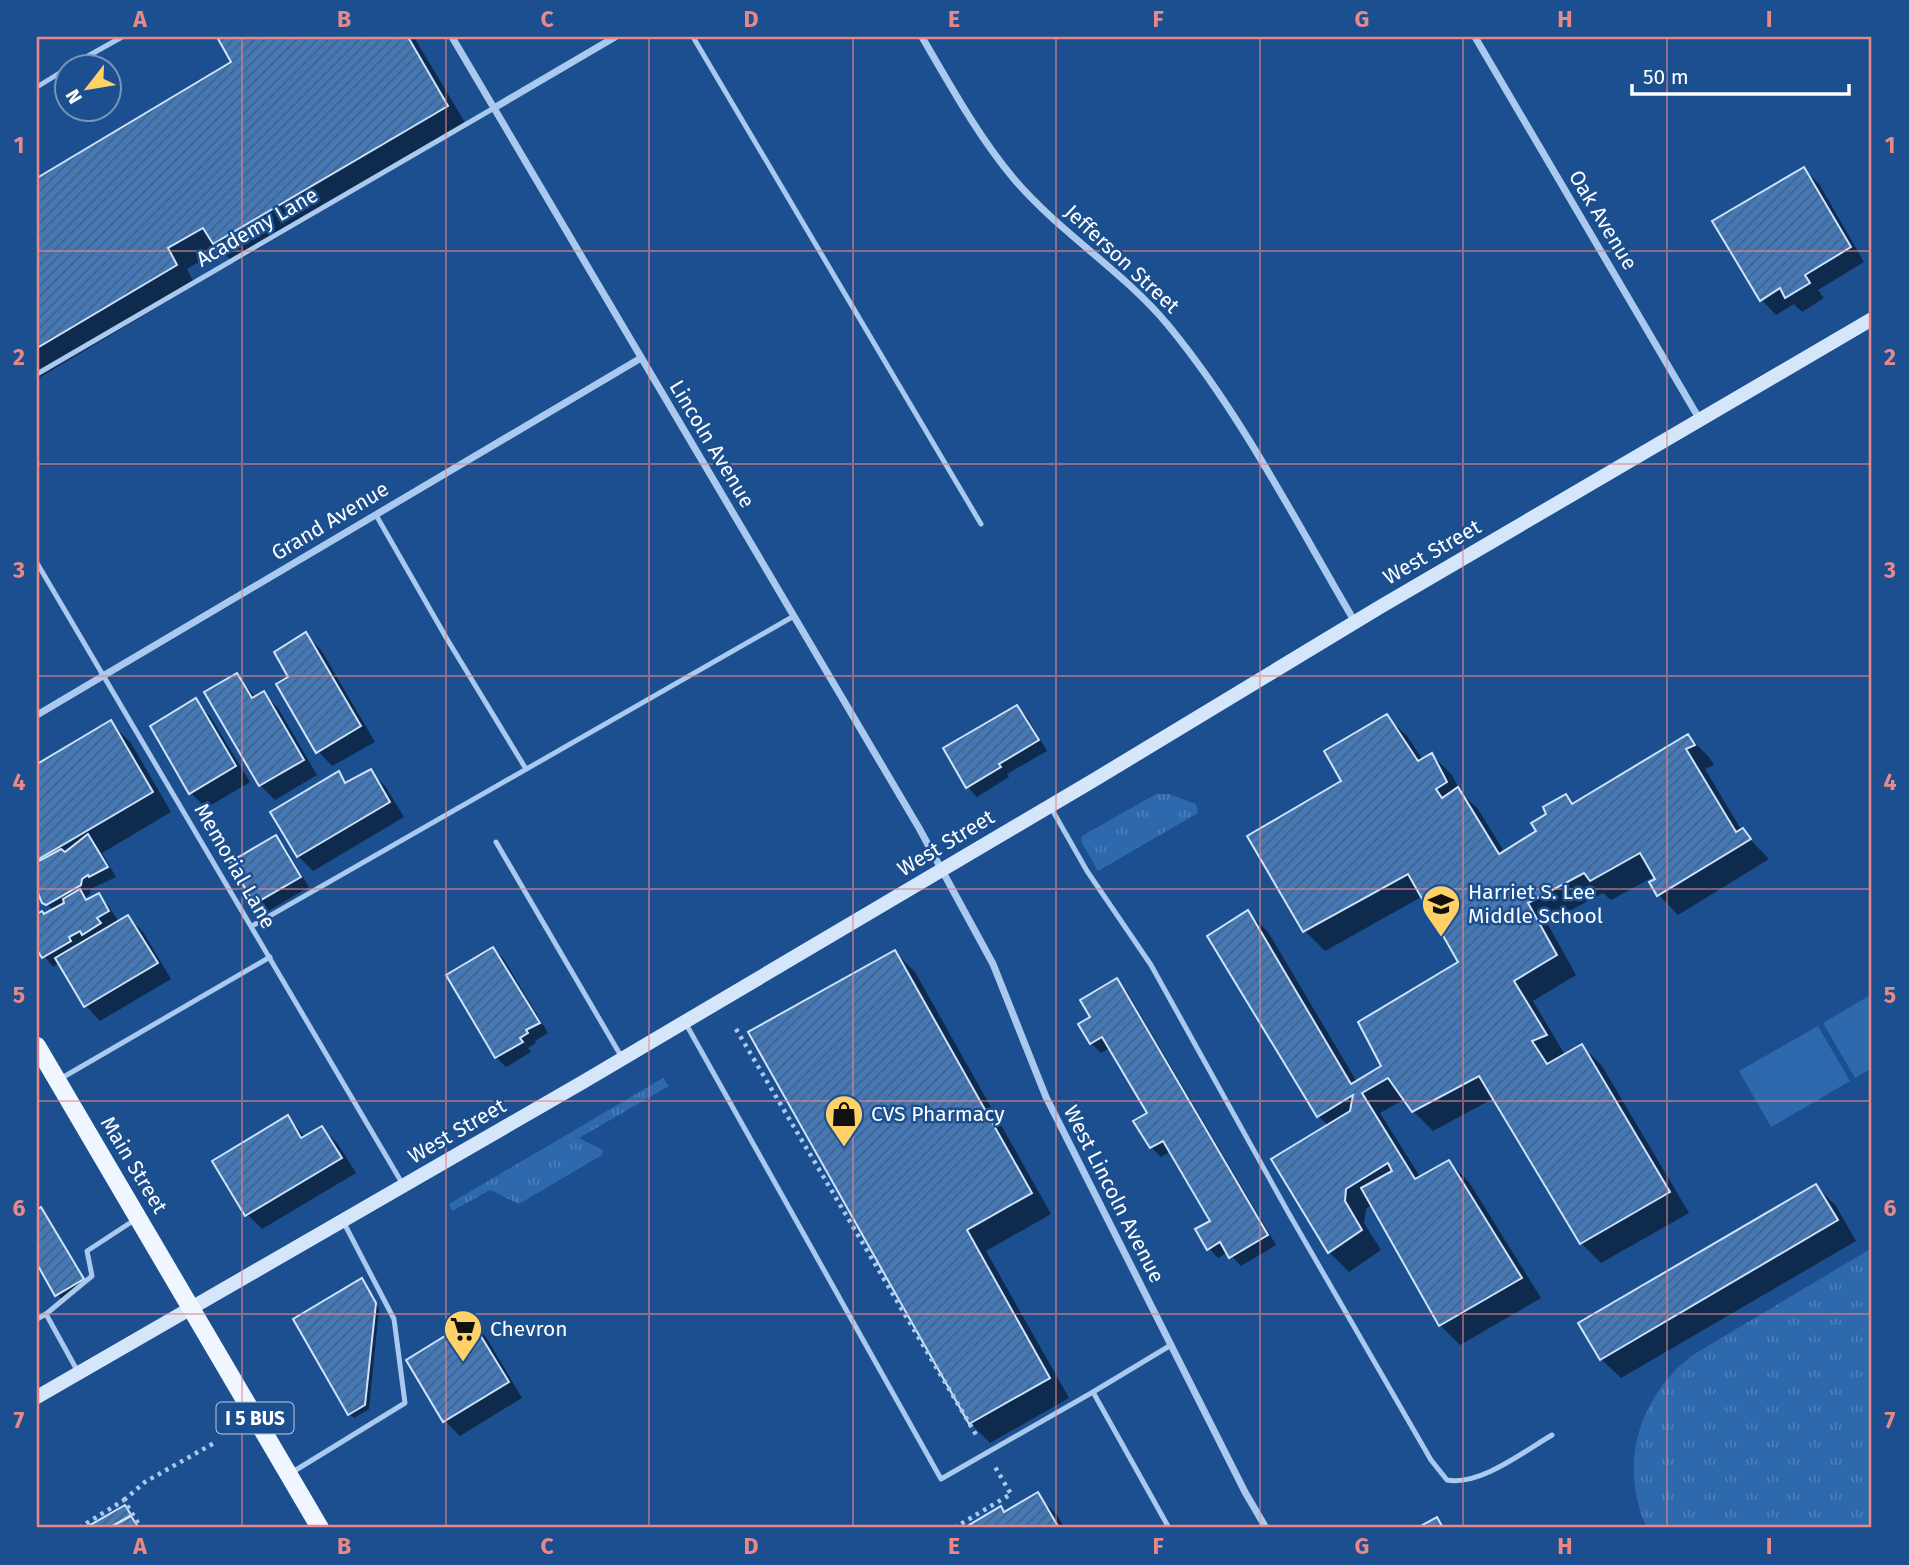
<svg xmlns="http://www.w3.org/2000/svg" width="1909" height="1565" viewBox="0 0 1909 1565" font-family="'Fira Sans',sans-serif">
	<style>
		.grass { fill: url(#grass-tufts) }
		.park { fill: #2e69ad }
		.shadow { fill: #0007 }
		.building { fill: url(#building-hatch); stroke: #cfe3fa; stroke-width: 2 }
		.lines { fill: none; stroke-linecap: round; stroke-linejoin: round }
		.path { stroke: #a9c9ee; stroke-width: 4.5; stroke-dasharray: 3.5 5; stroke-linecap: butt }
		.service { stroke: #a9c9ee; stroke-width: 5 }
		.minor { stroke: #a9c9ee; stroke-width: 7 }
		.secondary { stroke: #d6e6fa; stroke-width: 14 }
		.primary { stroke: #f0f6ff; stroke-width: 18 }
		.grid { fill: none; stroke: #e88989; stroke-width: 2; stroke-opacity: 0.55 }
		.labels { text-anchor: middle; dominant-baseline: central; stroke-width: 5; stroke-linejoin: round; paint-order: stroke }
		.shield { fill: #1b4f8f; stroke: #bbcadd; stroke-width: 2 }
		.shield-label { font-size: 19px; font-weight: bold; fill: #fff }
		.street-label { font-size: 21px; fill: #fff; stroke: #1b4f8f }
		.poi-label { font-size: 21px; fill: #fff; stroke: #1b4f8f; text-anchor: start }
		.neatline { fill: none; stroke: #e88989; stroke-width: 2.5 }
		.grid-label { font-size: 23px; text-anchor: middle; font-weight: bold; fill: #e88989 }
	</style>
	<defs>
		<pattern id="grass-tufts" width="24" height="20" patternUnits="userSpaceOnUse" patternTransform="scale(1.75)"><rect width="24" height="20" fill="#2e69ad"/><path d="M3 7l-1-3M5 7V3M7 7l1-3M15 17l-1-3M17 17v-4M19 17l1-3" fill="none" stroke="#4d80b9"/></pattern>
		<pattern id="building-hatch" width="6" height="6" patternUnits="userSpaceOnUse" patternTransform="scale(1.75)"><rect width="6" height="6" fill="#4478b7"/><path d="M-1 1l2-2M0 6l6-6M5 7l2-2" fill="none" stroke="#486282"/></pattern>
	</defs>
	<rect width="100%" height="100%" fill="#1b4f8f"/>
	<!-- grass -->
	<g class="grass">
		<path d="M1156,794H1169L1196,804L1198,813L1098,871L1081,841L1082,836Z"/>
		<path d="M663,1078L669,1086L579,1138L603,1150L602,1155L519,1204L490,1190L452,1211L449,1204Z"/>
		<path d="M1872,1248V1528H1647C1618,1465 1638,1399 1691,1356Z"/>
	</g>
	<!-- park -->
	<g class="park">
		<path d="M1872,994V1068L1855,1078L1823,1023Z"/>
		<path d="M1818,1026L1850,1081L1771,1127L1739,1071Z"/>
	</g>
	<!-- shadow -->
	<g class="shadow">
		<path d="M219,37H414L467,126L234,263L220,249L187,269L195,285L37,379V180L234,63Z"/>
		<path d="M1804,169L1819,184L1864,262L1818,290L1824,298L1802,312L1794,304L1776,315L1762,300Z"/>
		<path d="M306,635L321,650L375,742L332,766L318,751L290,677Z"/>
		<path d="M237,675L256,698L263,693L278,708L317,775L275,800L260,785Z"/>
		<path d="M195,701L210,716L250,782L206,808L191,793L152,727Z"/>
		<path d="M1017,707L1027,717L1047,751L1007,774L1009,777L977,797L968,787Z"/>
		<path d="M1387,717L1407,736L1423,760L1432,755L1452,775L1461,793L1478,809L1505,853L1538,832L1548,815L1566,796L1574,804L1688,736L1708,756L1714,765L1705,769L1742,831L1769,859L1678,915L1659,895L1655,876L1611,900L1603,893L1547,923L1576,975L1533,1001L1565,1055L1582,1046L1602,1066L1689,1213L1601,1263L1581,1243L1494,1098L1433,1131L1413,1111L1405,1099L1380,1113L1421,1178L1449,1162L1469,1182L1541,1298L1460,1345L1440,1325L1372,1205L1366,1209L1364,1223L1381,1250L1349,1272L1329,1252V1126L1318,1116L1248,912L1268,932L1357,1082L1383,1066L1460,962L1423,896L1325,951L1305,931L1249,837L1344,781Z"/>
		<path d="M111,723L131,743L171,812L102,853L116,877L91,889L90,894L86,897L89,900L98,895L108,905L119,922L128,917L143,932L171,979L100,1021L86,1006L60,962L53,967L37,947V916L42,913L45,916L54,911L39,896L37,889V766Z"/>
		<path d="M370,771L385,786L404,817L313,871L298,856L338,773L349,784Z"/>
		<path d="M275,837L285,847L309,887L265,913L255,903Z"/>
		<path d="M493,949L503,958L548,1033L535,1041L536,1043L528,1048L531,1052L506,1067L496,1057L448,976Z"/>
		<path d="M895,952L915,972L1051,1214L986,1251L1069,1398L990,1443L970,1423Z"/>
		<path d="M1116,981L1126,990L1276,1245L1241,1266L1228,1252L1218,1258L1209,1248L1212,1221L1171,1151L1161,1157L1151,1147L1149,1114L1110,1048L1101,1053L1091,1043L1080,1025L1093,1018Z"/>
		<path d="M288,1117L306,1138L322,1128L337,1143L356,1173L262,1229L247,1214Z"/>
		<path d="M1816,1186L1836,1206L1856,1241L1621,1378L1601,1359Z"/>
		<path d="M41,1210L87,1284L61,1299L37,1261V1212Z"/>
		<path d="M361,1280L379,1309L369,1409L354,1418L350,1414Z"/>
		<path d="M471,1322L486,1337L522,1398L460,1436L445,1421L408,1360Z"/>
		<path d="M1037,1495L1057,1515L1065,1528H967L1000,1509L1006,1514Z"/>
		<path d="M124,1507L142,1528H88Z"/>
	</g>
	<!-- building -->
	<g class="building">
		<path d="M217,37H408L448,106L213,244L203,228L168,248L177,265L37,348V178L231,62Z"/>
		<path d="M1804,167L1851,247L1805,275L1810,283L1785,298L1780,288L1760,301L1712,221Z"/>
		<path d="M306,632L361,726L316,753L276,684L288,677L274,652Z"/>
		<path d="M237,673L252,698L264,691L304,760L259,786L204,692Z"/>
		<path d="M196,698L236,766L189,794L150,726Z"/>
		<path d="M1017,705L1039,740L999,764L1001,767L966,788L943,748Z"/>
		<path d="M1387,714L1418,761L1432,753L1447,782L1436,789L1442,798L1458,787L1499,854L1536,831L1531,823L1546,814L1543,807L1566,794L1572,804L1688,734L1695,745L1686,749L1736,832L1743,828L1751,839L1657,896L1649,882L1655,879L1640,853L1590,881L1584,873L1528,903L1557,955L1514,981L1547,1035L1532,1041L1547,1064L1582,1044L1670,1192L1580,1244L1479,1076L1412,1112L1388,1078L1362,1093L1415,1179L1449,1160L1522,1278L1439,1326L1361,1188L1392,1171L1388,1163L1346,1189L1345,1201L1362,1230L1328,1253L1271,1159L1350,1111L1353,1095L1317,1117L1207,936L1248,910L1351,1084L1381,1066L1358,1022L1458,962L1408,874L1303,932L1247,836L1341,781L1324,751Z"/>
		<path d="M111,720L153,792L37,860V764Z"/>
		<path d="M371,769L390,802L297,857L270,812L339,771L345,783Z"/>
		<path d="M88,834L108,867L89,877L88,875L82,879L81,885L46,905L42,903L37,891V862L61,849L65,852Z"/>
		<path d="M276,835L301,877L254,904L230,862Z"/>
		<path d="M80,889L86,900L99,893L109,911L97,918L101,923L82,935L80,931L69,937L71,941L42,958L37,950V914L42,911L44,914L64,903L63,899Z"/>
		<path d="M128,915L158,963L84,1007L55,958Z"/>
		<path d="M493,947L540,1023L526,1030L528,1033L520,1038L523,1042L495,1058L446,975Z"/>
		<path d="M895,950L1032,1193L967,1230L1050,1378L969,1424L748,1032Z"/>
		<path d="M1117,978L1268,1235L1229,1258L1220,1242L1207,1250L1195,1229L1210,1221L1163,1141L1150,1148L1133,1121L1147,1113L1102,1037L1090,1044L1078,1024L1090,1017L1080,1000Z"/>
		<path d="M288,1115L301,1138L322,1126L342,1158L245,1216L212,1161Z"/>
		<path d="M1816,1184L1838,1220L1600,1360L1578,1323Z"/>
		<path d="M41,1207L84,1279L55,1296L37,1264V1210Z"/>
		<path d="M362,1278L376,1303L365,1405L348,1415L293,1319Z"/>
		<path d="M471,1320L509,1382L443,1422L406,1360Z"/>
		<path d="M1038,1492L1059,1528H964L1001,1506L1004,1512Z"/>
		<path d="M125,1505L131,1515L109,1528H85Z"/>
		<path d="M131,1516L139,1528H109Z"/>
		<path d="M1437,1517L1443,1528H1417Z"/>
	</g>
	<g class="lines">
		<!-- path -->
		<g class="path">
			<path d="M736,1029L978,1438"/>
			<path d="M124,1500L145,1482L214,1443"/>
			<path d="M79,1528L124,1500L141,1528"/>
			<path d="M954,1528L1011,1494L995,1467"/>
		</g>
		<!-- service -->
		<g class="service">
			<path d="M693,37L981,524"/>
			<path d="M70,66L122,37"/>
			<path d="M37,87L66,69"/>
			<path d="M37,374L494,108"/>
			<path d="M376,515L447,639L526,769"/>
			<path d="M37,563L402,1183"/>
			<path d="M1050,806L1087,871L1151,965L1288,1212L1431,1460L1447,1480C1480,1486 1523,1452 1552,1435"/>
			<path d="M496,842L621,1056"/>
			<path d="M252,926L794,616"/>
			<path d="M686,1024L941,1479L1093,1392"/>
			<path d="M60,1079L270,957"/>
			<path d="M46,1314L92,1276L87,1251L136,1219"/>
			<path d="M37,1319L46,1314L78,1372"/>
			<path d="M291,1473L405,1403L394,1319L344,1223"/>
			<path d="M1169,1528L1093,1392L1171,1345"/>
		</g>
		<!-- minor -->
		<g class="minor">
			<path d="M452,37L919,828L993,964L1046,1097L1245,1492L1266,1528"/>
			<path d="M922,37C950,85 978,136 1014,179C1060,233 1123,271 1168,325C1242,415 1296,522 1355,622"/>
			<path d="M1475,37L1700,420"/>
			<path d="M494,108L615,37"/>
			<path d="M37,715L641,358"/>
		</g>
		<!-- secondary -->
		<path class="secondary" d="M37,1397L583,1082L1094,780L1380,607L1872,319"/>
		<!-- primary -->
		<path class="primary" d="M37,1046L320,1528"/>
	</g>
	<!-- grid -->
	<path class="grid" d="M242,37V1528M446,37V1528M649,37V1528M853,37V1528M1056,37V1528M1260,37V1528M1463,37V1528M1667,37V1528M37,251H1872M37,464H1872M37,676H1872M37,889H1872M37,1101H1872M37,1314H1872"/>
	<!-- icons -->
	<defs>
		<g id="school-pin" transform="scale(2.0125)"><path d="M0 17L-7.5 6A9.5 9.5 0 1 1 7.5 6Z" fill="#ffd166" stroke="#1b4f8f"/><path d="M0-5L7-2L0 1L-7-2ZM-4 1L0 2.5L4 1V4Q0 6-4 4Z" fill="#111"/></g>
		<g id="shop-pin" transform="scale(2.0125)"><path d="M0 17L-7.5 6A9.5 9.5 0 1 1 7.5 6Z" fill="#ffd166" stroke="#1b4f8f"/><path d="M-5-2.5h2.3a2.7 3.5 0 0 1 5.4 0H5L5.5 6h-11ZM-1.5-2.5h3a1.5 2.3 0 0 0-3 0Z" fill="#111"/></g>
		<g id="supermarket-pin" transform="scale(2.0125)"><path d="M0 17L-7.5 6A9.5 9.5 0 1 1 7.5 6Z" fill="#ffd166" stroke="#1b4f8f"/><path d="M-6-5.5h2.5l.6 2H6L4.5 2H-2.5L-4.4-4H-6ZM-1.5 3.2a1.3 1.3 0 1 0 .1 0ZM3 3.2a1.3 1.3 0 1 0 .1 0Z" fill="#111"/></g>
	</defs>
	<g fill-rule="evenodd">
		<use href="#school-pin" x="1441" y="904"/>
		<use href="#shop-pin" x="844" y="1114"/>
		<use href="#supermarket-pin" x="463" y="1329"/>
	</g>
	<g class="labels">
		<!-- shield labels -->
		<rect class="shield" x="216.5" y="1402.5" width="77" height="31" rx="5"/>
		<g class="shield-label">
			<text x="255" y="1418">I 5 BUS</text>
		</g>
		<!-- street labels -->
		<g class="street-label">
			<text transform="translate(1603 220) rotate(59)">Oak Avenue</text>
			<text transform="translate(257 227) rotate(-30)">Academy Lane</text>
			<text transform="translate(1122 259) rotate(43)">Jefferson Street</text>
			<text transform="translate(712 444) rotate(59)">Lincoln Avenue</text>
			<text transform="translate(330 521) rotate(-31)">Grand Avenue</text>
			<text transform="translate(1432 552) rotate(-30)">West Street</text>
			<text transform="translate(946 843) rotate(-31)">West Street</text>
			<text transform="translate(235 866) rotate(60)">Memorial Lane</text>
			<text transform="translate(457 1131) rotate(-30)">West Street</text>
			<text transform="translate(134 1165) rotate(59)">Main Street</text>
			<text transform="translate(1114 1194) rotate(63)">West Lincoln Avenue</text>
		</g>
		<!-- poi labels -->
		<g class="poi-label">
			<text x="1468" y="892">Harriet S. Lee<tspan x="1468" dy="24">Middle School</tspan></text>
			<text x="871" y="1114">CVS Pharmacy</text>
			<text x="490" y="1329">Chevron</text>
		</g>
	</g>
	<!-- border -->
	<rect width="1909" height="1565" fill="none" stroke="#1b4f8f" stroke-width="77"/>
	<!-- north arrow -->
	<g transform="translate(88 88) rotate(239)"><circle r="33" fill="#1b4f8f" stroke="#7695bc" stroke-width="2"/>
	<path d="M0-5L12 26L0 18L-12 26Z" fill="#ffd166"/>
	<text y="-10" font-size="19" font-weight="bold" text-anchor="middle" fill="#ffffff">N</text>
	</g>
	<!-- scale -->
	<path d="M1632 84v10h217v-10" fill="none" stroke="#ffffff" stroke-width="3.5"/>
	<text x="1643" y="84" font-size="21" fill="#ffffff" stroke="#1b4f8f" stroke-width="5" paint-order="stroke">50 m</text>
	<rect x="38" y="38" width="1832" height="1488" class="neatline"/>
	<g class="grid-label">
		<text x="140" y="27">A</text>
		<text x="344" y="27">B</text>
		<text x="547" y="27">C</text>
		<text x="751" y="27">D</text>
		<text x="954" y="27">E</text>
		<text x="1158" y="27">F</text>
		<text x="1362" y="27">G</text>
		<text x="1565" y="27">H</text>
		<text x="1769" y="27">I</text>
		<text x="19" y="153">1</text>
		<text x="1890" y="153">1</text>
		<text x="19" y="365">2</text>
		<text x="1890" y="365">2</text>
		<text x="19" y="578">3</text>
		<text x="1890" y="578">3</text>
		<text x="19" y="790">4</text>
		<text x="1890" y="790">4</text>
		<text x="19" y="1003">5</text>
		<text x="1890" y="1003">5</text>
		<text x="19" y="1216">6</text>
		<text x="1890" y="1216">6</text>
		<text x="19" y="1428">7</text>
		<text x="1890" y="1428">7</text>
		<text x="140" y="1554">A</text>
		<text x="344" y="1554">B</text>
		<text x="547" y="1554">C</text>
		<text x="751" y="1554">D</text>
		<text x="954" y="1554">E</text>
		<text x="1158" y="1554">F</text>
		<text x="1362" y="1554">G</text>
		<text x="1565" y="1554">H</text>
		<text x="1769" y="1554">I</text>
	</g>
</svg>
